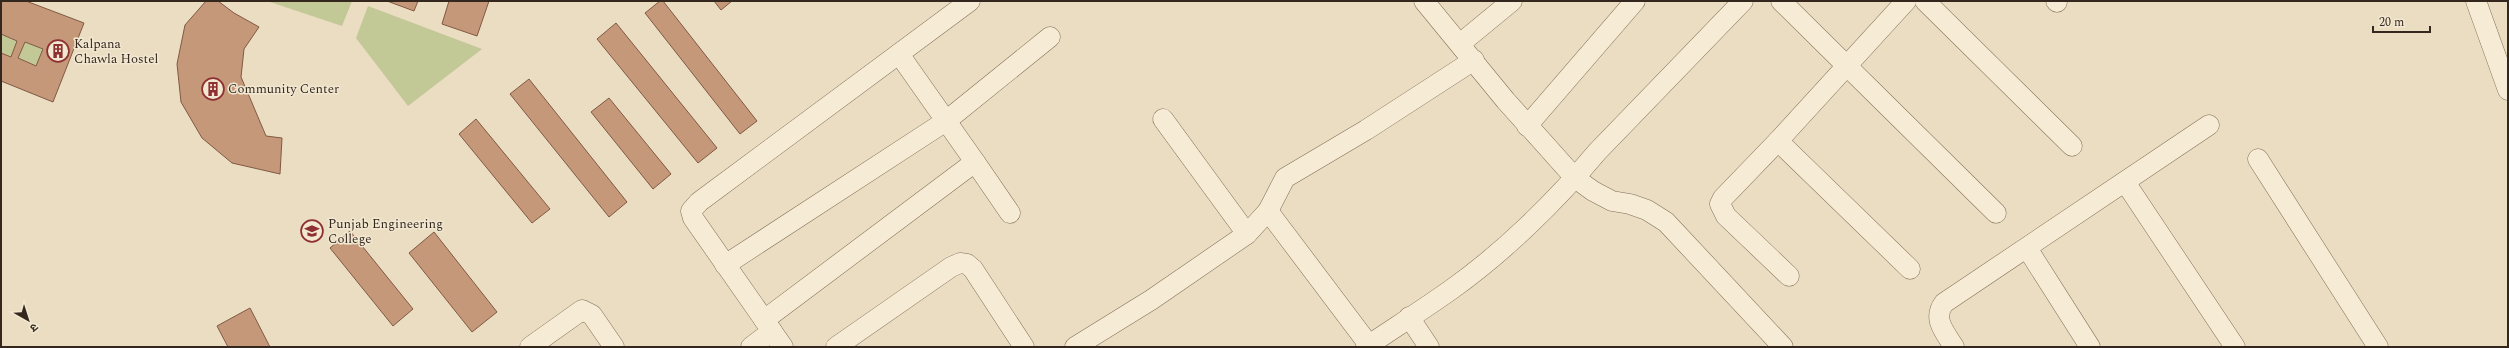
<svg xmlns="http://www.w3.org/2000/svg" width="2509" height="348" viewBox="0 0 2509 348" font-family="Spectral,'Noto Sans Devanagari',serif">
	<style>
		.green { fill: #c3c897 }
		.building { fill: #c6987a; stroke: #805942; fill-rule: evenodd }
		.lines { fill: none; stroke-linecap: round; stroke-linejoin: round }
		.minor-casing { stroke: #836f5a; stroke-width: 21 }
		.minor { stroke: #f6ebd4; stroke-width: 20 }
		.labels { text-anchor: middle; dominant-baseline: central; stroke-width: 3; stroke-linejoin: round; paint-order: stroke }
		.poi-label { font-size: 13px; fill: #34281e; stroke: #f2e8d1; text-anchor: start }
	</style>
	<rect width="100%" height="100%" fill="#eaddc2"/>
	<!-- green -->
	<g class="green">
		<path d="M267,1H352L342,26Z"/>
		<path d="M368,6L482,49L408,106L356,38Z"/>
		<path d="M1,34L17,41L11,57L1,53Z"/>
		<path d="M25,42L43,49L36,66L18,58Z"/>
	</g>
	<!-- building -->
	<g class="building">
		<path d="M1,1H26L84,23L53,102L1,81V53L11,57L17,41L1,34ZM25,42L43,49L36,66L18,58Z"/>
		<path d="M206,1H218L234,13L259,27L244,49L241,77L266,136L282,138L280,174L232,163L202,138L181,102L177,64L185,25Z"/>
		<path d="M387,1H418L414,11Z"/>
		<path d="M449,1H489L477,36L442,24Z"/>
		<path d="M660,1H663L757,121L740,134L645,13Z"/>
		<path d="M714,1H732L721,10Z"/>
		<path d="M616,23L717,148L698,163L597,39Z"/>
		<path d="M529,79L627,202L609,217L510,94Z"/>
		<path d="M609,98L671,174L653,189L591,112Z"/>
		<path d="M476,119L550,209L532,223L459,134Z"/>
		<path d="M350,231L413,309L393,326L330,248Z"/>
		<path d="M434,232L497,312L472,332L409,253Z"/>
		<path d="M250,308L270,347H228L217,326Z"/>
	</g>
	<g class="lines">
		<!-- minor casing -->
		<g class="minor-casing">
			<g id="minor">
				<path d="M1424,1L1506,101L1575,178L1593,191L1612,201L1630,204L1647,210L1666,222L1783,347"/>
				<path d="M1781,1L1996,213"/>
				<path d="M1925,1L2072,146"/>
				<path d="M2056,1L2057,2"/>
				<path d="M2476,1L2508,90"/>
				<path d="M1461,43L1512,1"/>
				<path d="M1163,119L1247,234"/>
				<path d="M1527,126L1635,1"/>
				<path d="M1778,141L1910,269"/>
				<path d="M2258,159L2378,347"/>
				<path d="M975,162L1010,213"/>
				<path d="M2125,182L2235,347"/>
				<path d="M1268,211L1369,345"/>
				<path d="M2027,248L2090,347"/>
				<path d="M725,265L946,121L1050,37"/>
				<path d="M1789,276L1726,216L1720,204L1723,198L1778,141L1906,1"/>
				<path d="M1409,317L1429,347"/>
				<path d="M764,320L975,162L899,54"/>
				<path d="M530,347L582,310L592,315L614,347"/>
				<path d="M751,347L772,331"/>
				<path d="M783,347L693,218L691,211L699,202L970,1"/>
				<path d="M836,347L951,267L960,263L967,264L973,269L1024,347"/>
				<path d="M1075,347L1151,300L1247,234L1268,211L1285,178L1366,130L1474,60"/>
				<path d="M1366,347C1394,328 1424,309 1452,289C1504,252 1556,201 1597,152L1743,1"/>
				<path d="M1954,347C1945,332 1932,319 1944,303L2209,125"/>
			</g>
		</g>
		<!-- minor -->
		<use href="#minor" class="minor"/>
	</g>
	<!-- icons -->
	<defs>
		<g id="building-ring" transform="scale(1.15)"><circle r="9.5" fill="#f2e8d1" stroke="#8e2f32" stroke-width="1.5"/><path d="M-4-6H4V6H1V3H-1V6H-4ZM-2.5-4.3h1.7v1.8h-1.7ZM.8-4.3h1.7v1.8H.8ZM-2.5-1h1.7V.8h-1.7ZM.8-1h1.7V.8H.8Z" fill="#8e2f32"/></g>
		<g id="university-ring" transform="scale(1.15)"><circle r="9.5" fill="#f2e8d1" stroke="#8e2f32" stroke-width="1.5"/><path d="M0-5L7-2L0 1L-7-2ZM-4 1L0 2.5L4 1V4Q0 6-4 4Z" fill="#8e2f32"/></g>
	</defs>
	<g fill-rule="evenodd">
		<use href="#building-ring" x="58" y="51"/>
		<use href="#building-ring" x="213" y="89"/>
		<use href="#university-ring" x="312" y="231"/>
	</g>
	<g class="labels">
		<!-- poi labels -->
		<g class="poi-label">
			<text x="74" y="44">Kalpana<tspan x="74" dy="15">Chawla Hostel</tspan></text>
			<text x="228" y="89">Community Center</text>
			<text x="328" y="224">Punjab Engineering<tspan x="328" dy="15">College</tspan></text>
		</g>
	</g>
	<!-- border -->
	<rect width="2509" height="348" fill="none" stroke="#34281e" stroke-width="4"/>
	<!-- north arrow -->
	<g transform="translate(28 320) rotate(141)" stroke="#f2e8d1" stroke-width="3" paint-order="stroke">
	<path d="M0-3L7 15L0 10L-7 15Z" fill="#34281e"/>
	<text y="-6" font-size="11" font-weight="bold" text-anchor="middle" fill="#34281e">उ</text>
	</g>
	<!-- scale -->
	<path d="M2373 26v6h57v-6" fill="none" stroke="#34281e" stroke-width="2"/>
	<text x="2379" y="26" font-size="12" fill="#34281e" stroke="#f2e8d1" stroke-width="3" paint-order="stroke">20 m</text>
</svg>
